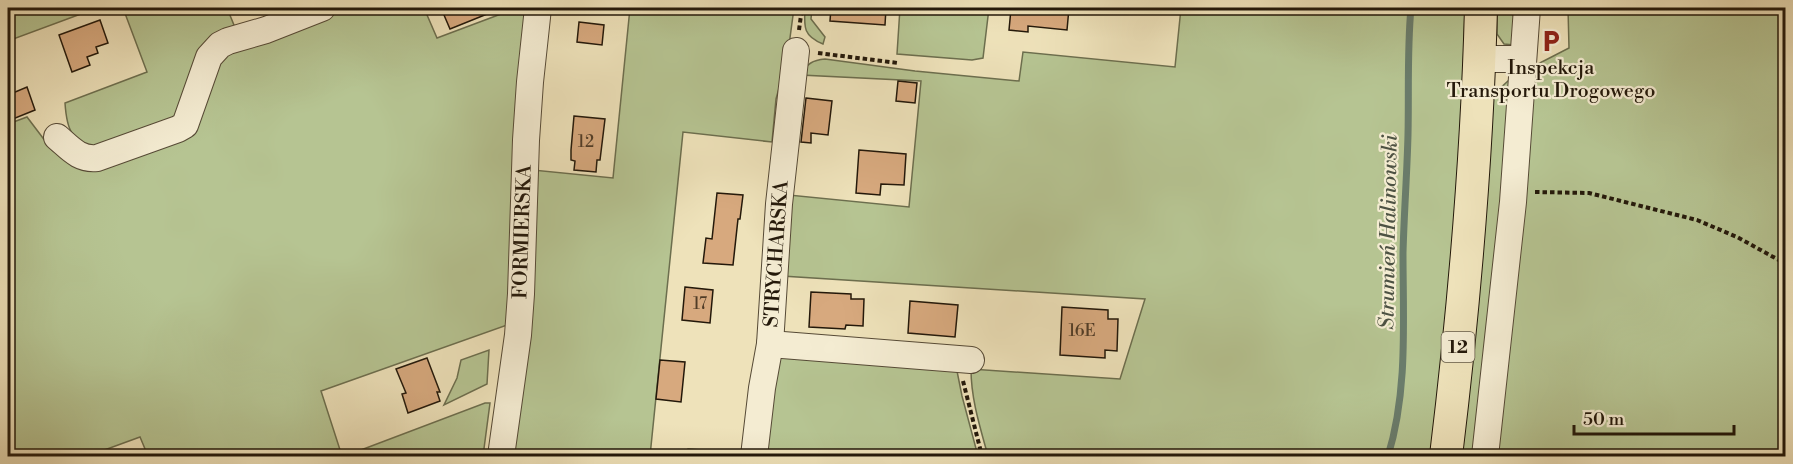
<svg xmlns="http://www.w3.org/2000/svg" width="1793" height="464" viewBox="0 0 1793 464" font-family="'Libre Bodoni',serif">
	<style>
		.green { fill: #b6c492; stroke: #6c6e4e; stroke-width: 1.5 }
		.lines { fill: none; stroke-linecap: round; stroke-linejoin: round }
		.stream { stroke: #6a7c6b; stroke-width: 7 }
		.building { fill: #d7a97e; stroke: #23180a; stroke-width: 1.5 }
		.minor-casing { stroke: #564a36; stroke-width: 28 }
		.major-casing { stroke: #23180a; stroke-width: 34 }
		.path { stroke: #23180a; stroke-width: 4; stroke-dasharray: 4.5 3; stroke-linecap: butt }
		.minor { stroke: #f4ecd2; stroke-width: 26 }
		.major { stroke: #eee2ba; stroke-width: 32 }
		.labels { text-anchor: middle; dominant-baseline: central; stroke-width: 4.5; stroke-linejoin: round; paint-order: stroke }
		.number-label { font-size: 16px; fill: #503c27 }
		.shield { fill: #f4ecd2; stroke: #625846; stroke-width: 1.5 }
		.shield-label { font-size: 18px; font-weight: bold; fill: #23180a }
		.poi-label { font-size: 20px; fill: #23180a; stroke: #f4ecd2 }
		.street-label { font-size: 20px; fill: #23180a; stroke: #f4ecd2 }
		.water-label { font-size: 21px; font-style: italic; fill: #4d5243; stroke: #f4ecd2 }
	</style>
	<rect width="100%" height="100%" fill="#eee2ba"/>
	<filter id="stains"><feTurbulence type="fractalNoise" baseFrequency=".00333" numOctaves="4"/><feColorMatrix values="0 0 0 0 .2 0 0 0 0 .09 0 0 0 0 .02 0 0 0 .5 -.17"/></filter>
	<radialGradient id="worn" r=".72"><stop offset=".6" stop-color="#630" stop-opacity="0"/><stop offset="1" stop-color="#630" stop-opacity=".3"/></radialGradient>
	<!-- green -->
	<g class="green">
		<path d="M8,8H97L8,41Z"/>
		<path d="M123,8H227L236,30L180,117L97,150C71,137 67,133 65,103L147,72Z"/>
		<path d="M346,8H424L437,38L509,11L508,8H530L510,324L321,391L342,456H148L140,437L88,456H8V124L27,117L52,150L64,159L180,136L222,51Z"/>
		<path d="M630,8H794L787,60L776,99L772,142L683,132L650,456H509L533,170L613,178Z"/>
		<path d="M805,8H812L811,19L825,37L823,44C803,36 804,27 805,8Z"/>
		<path d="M900,8H989L983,58L972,60L897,54Z"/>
		<path d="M1181,8H1465L1460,183L1433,456H988C980,427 971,399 971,369L1120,379L1145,299L782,276L789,195L909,207L921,81L801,75C806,64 813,60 825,59L915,71L1019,81L1023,52L1175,67Z"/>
		<path d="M1497,8H1511L1516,24L1514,45L1504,44L1497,34Z"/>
		<path d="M1568,8H1785V456H1493L1532,67L1569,48Z"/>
		<path d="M1508,81H1512L1476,456H1457L1492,101L1495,93Z"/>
		<path d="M489,350L487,384L444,405L457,378L461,360Z"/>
		<path d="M781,356L956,366L962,396L978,456H765L776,363Z"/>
		<path d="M485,403H490L483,456H345Z"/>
		<path d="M688,449L742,453L741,456H687Z"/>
	</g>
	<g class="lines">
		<!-- stream -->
		<path class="stream" d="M1388,456C1408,391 1403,321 1403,253C1404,214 1407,174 1408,135C1409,92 1407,50 1411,8"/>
	</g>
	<!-- building -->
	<g class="building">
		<path d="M441,8H502L450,29Z"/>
		<path d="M831,8H886L885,25L830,21Z"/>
		<path d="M1024,8H1069L1067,30L1028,26V32L1009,30L1011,9L1024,10Z"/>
		<path d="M100,20L108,43L96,47L98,53L87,57L90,65L72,72L59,35Z"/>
		<path d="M579,22L604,25L602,45L577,42Z"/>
		<path d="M898,81L917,83L915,103L896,101Z"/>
		<path d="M27,87L35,110L8,121V95Z"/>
		<path d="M806,98L832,101L828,135L811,133V143L801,142Z"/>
		<path d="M574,116L605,119L600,160H597L596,172L574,170L575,161L571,160V150Z"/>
		<path d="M859,150L906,154L904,185L881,184L880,195L856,193Z"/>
		<path d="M717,193L743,195L740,219H738L733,265L703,263L706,238L712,239Z"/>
		<path d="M685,287L713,290L710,323L682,320Z"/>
		<path d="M811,292L851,294V299H864L863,326L846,325L845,329L809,327Z"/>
		<path d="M910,301L958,305L955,337L908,333Z"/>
		<path d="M1062,307L1108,310V319H1118L1117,351L1105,350V358L1060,355Z"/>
		<path d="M427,358L440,392H437L440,401L408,413L402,394L406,393L396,369Z"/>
		<path d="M660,360L685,362L681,402L656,399Z"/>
	</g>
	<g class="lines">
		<!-- minor casing -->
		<g class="minor-casing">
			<g id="minor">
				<path d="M1480,59H1523"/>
				<path d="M57,137C70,148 79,160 97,158L178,129L185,125L209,57L220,45L228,41L266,30L322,8"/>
				<path d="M770,344L971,360"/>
				<path d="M501,456L518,335L521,294L526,140L530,82L538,8"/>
				<path d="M754,456L762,388L770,344L779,204L796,51"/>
				<path d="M1485,456L1513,202L1527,8"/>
			</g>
		</g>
		<!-- major casing -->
		<g class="major-casing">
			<path id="major" d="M1446,456C1464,308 1477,157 1481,8"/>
		</g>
		<!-- path -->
		<g class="path">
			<path d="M799,30L802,8"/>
			<path d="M818,53L898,63"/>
			<path d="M1535,192L1589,193L1697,220L1737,237L1786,264"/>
			<path d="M963,381L982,456"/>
		</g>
		<!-- minor -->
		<use href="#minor" class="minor"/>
		<!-- major -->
		<use href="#major" class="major"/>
	</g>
	<!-- icons -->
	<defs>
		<g id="parking-bare" transform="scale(1.8)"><path d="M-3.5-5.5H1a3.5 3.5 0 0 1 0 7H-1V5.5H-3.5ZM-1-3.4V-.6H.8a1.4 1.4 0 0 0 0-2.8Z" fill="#8f2418" stroke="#f4ecd2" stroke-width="2.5" paint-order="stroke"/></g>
	</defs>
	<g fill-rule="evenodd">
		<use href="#parking-bare" x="1551" y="41"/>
	</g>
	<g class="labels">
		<!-- number labels -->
		<g class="number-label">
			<text x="586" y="142">12</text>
			<text x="700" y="304">17</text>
			<text x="1082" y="331">16E</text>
		</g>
		<!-- shield labels -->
		<rect class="shield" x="1441.5" y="332" width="33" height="30" rx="4.5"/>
		<g class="shield-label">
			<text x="1458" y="347">12</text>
		</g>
		<!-- poi labels -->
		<g class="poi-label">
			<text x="1551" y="68">Inspekcja<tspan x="1551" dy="23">Transportu Drogowego</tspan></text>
		</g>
		<!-- street labels -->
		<g class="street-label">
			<text transform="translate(523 232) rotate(-88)">FORMIERSKA</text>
			<text transform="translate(777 254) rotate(-86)">STRYCHARSKA</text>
		</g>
		<!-- water labels -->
		<g class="water-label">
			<text transform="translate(1389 232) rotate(-89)">Strumień Halinowski</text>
		</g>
	</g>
	<!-- margin -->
	<rect width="1793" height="464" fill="none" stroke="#eee2ba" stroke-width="30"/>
	<rect x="9" y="9" width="1775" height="446" fill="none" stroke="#23180a" stroke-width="3"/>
	<rect x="15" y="15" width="1763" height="434" fill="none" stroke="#23180a" stroke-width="1.5"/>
	<!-- scale -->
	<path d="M1574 425v9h160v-9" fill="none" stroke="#23180a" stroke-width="3"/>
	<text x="1583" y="425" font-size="18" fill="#23180a" stroke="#f4ecd2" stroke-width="4.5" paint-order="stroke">50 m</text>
	<rect width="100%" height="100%" filter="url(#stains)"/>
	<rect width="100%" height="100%" fill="url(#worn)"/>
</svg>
